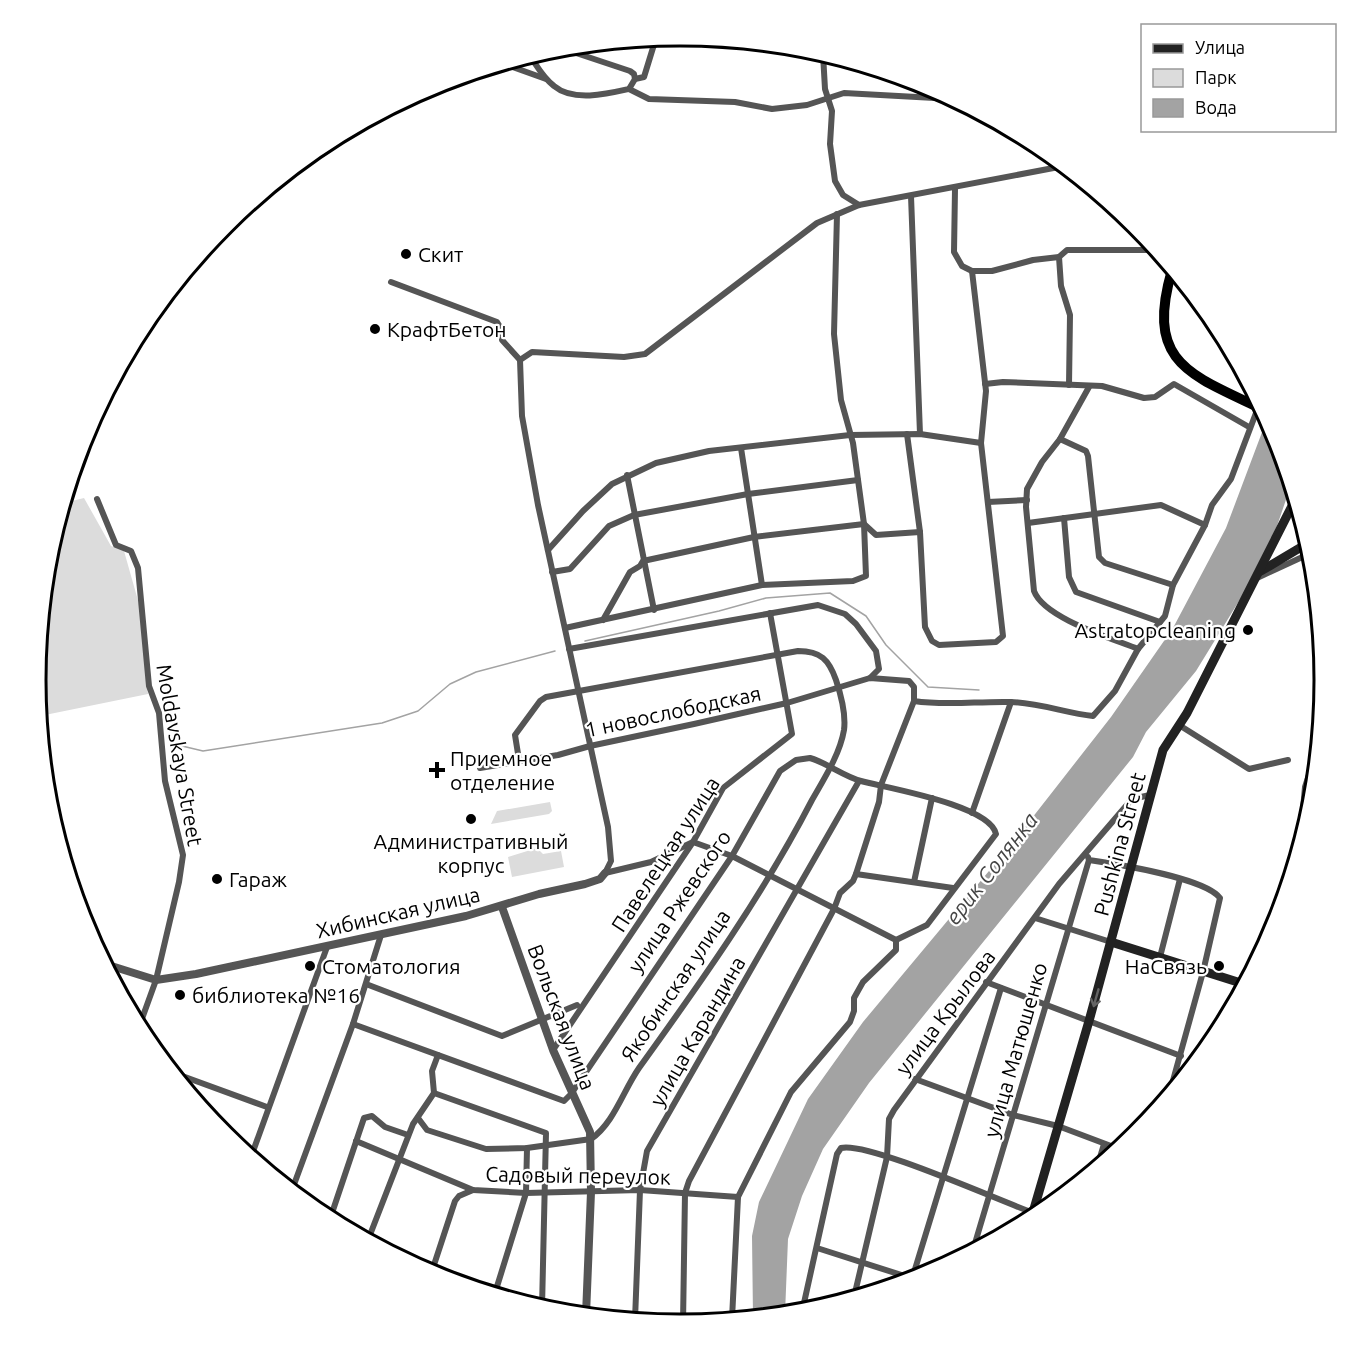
<svg xmlns="http://www.w3.org/2000/svg" width="1360" height="1360" viewBox="0 0 1360 1360" font-family="Ubuntu,sans-serif">
	<style>
		.green { fill: #dcdcdc }
		.water { fill: #a3a3a3 }
		.lines { fill: none; stroke-linecap: round; stroke-linejoin: round }
		.stream { stroke: #a3a3a3; stroke-width: 1.5 }
		.minor { stroke: #555; stroke-width: 6 }
		.tertiary { stroke: #555; stroke-width: 8 }
		.secondary { stroke: #222; stroke-width: 9 }
		.trunk { stroke: #000; stroke-width: 10 }
		.oneway { stroke: #646464 }
		.poi-dot { fill: #000; stroke: #fff; stroke-width: 2 }
		.labels { text-anchor: middle; dominant-baseline: central; stroke-width: 4.5; stroke-linejoin: round; paint-order: stroke }
		.poi-label { font-size: 21px; fill: #000; stroke: #fff; text-anchor: start }
		.street-label { font-size: 21px; fill: #000; stroke: #fff }
		.water-label { font-size: 22px; font-style: italic; fill: #444; stroke: #fff }
		.rim { fill: none; stroke: #000; stroke-width: 3 }
	</style>
	<rect width="100%" height="100%" fill="#fff"/>
	<!-- green -->
	<g class="green">
		<path d="M84,498L111,546L124,551L139,604L148,694L40,716C33,645 43,571 64,503Z"/>
		<path d="M550,802L552,811L549,814L491,824L497,811Z"/>
		<path d="M537,848L543,854L561,851L564,867L512,877L508,857Z"/>
	</g>
	<!-- water -->
	<path class="water" d="M1267,419L1275,434L1291,485L1277,526L1247,588L1196,671L1146,732L1133,757L869,1083L823,1149L802,1196L788,1239L785,1314L753,1317L752,1236L759,1202L808,1099L863,1022L1014,841L1111,717L1173,628L1226,528Z"/>
	<g class="lines">
		<!-- stream -->
		<g class="stream">
			<path d="M585,641L719,611L766,598L830,593L866,616L886,645L928,687L979,690"/>
			<path d="M182,746L203,751L382,723L418,711L450,684L476,672L555,651"/>
		</g>
		<!-- minor -->
		<g class="minor">
			<path d="M561,48L630,71L634,74L635,79"/>
			<path d="M823,54L825,89L832,111L830,144L835,181L843,195L859,205"/>
			<path d="M530,56C537,66 543,78 554,86C573,102 607,94 629,89L635,79L644,77L656,38"/>
			<path d="M504,64L546,79"/>
			<path d="M629,89L649,99L735,102L772,109L807,105L844,93L953,99"/>
			<path d="M955,189L954,252L962,266L972,271"/>
			<path d="M911,196L920,434"/>
			<path d="M1059,257L1061,286L1070,315L1069,385"/>
			<path d="M972,271H992L1033,260L1059,257L1067,250H1148"/>
			<path d="M391,282L497,322L502,330V340L520,360"/>
			<path d="M985,384L1003,382L1102,386L1144,398L1155,397L1174,384L1249,427"/>
			<path d="M1089,387L1060,439L1042,462L1027,489L1026,507L1034,591C1044,618 1111,638 1138,649"/>
			<path d="M907,434L920,532L925,627L932,641L939,645L996,642L1003,636L981,443L986,391L972,271"/>
			<path d="M1060,439L1086,451L1088,456L1099,557L1105,563L1173,585"/>
			<path d="M741,448L762,585"/>
			<path d="M627,475L654,610"/>
			<path d="M97,499L116,545L131,551L138,568L149,686L159,713L165,781L183,855L179,882L156,980L139,1027"/>
			<path d="M988,502L1027,500"/>
			<path d="M1064,518L1069,577L1076,592L1160,622"/>
			<path d="M1028,523L1161,505L1205,525"/>
			<path d="M548,550L583,511L612,484L656,463L709,451L850,435L920,434L981,443"/>
			<path d="M552,572L570,569L609,526L634,515L748,494L858,480"/>
			<path d="M1257,578L1311,553"/>
			<path d="M603,620L630,572L640,566L643,561L754,537L864,524L876,535L920,532"/>
			<path d="M565,628L762,585L853,581L866,576L864,524L853,443L841,400L834,334L837,214"/>
			<path d="M569,649L818,605L845,614L856,624L876,651L879,669L870,678"/>
			<path d="M1179,725L1249,769L1288,760"/>
			<path d="M480,768L558,755L590,746L694,724L787,703L870,678L909,681L914,687V701C946,706 978,701 1011,702C1040,703 1066,713 1093,716L1115,691L1138,649L1165,616L1173,585L1205,525L1212,505L1231,479L1259,405"/>
			<path d="M972,813L1011,702"/>
			<path d="M1300,843L1305,787L1317,750"/>
			<path d="M1088,857L1089,860C1116,864 1205,878 1220,898L1203,972L1169,1095"/>
			<path d="M605,873L611,861L608,827L538,505L522,416L520,360L532,352L624,357L645,354L817,223L859,205L1064,166"/>
			<path d="M605,873L651,862L693,842L732,856L896,940"/>
			<path d="M856,874L953,888"/>
			<path d="M914,882L932,798"/>
			<path d="M1035,918L1111,942"/>
			<path d="M1160,957L1180,879"/>
			<path d="M986,982L1181,1056"/>
			<path d="M366,984L502,1036L577,1005"/>
			<path d="M353,1024L564,1101L571,1094L732,856L780,771L796,760L810,758C827,763 843,776 861,781C887,788 990,805 996,834L927,925L896,940V950L863,982L854,998V1011L850,1022L791,1092L738,1197L732,1319"/>
			<path d="M553,1050L693,842L723,788L792,734L770,613"/>
			<path d="M174,1073L267,1107"/>
			<path d="M915,1079L1013,1115L1058,1126L1119,1149"/>
			<path d="M434,1093L546,1133L542,1308"/>
			<path d="M418,1118L427,1130L486,1149L527,1148L591,1139C614,1123 623,1091 639,1068C701,982 763,895 812,800C824,779 840,754 844,730C846,715 841,695 836,680C829,660 821,651 798,651L546,697L540,701L515,735L519,760"/>
			<path d="M356,1141L473,1190L526,1193L640,1190L738,1197"/>
			<path d="M251,1157L327,947"/>
			<path d="M1097,1167L1104,1144"/>
			<path d="M292,1190L353,1024L381,935"/>
			<path d="M330,1219L364,1118L372,1116L385,1127L408,1135"/>
			<path d="M368,1240L413,1124L434,1093L432,1071L438,1055"/>
			<path d="M817,1248L914,1279"/>
			<path d="M973,1250L1089,860"/>
			<path d="M431,1274L455,1201L459,1196L473,1190"/>
			<path d="M912,1279L1001,988"/>
			<path d="M495,1293L526,1193L527,1148"/>
			<path d="M854,1297L887,1157L889,1119L894,1110L1059,884L1132,799L1150,795"/>
			<path d="M802,1312L837,1154L841,1148C868,1141 1004,1203 1039,1215"/>
			<path d="M635,1320L640,1190L647,1151L859,781"/>
			<path d="M683,1324L685,1193L689,1181L834,909L840,893L853,881L856,874L879,802L881,785L914,701"/>
		</g>
		<!-- tertiary -->
		<g class="tertiary">
			<path d="M502,907L553,1050L590,1132L591,1192L586,1315"/>
			<path d="M105,964L156,980L196,974L466,916L539,894L585,884L600,879L605,873"/>
		</g>
		<!-- secondary -->
		<g class="secondary">
			<path d="M1261,571L1308,543"/>
			<path d="M1111,942L1244,984"/>
			<path d="M1031,1219L1089,1021L1163,750L1187,713L1295,500"/>
		</g>
		<!-- trunk -->
		<path class="trunk" d="M1172,270C1145,363 1189,374 1262,409"/>
	</g>
	<!-- one-way arrows -->
	<defs><path id="oneway-shaft" d="M-6 0H5M1.5-3L5.5 0L1.5 3" fill="none" stroke-width="1.6" stroke-linecap="round" stroke-linejoin="round" transform="scale(1.5)"/></defs>
	<use class="oneway" href="#oneway-shaft" transform="translate(1096 998) rotate(106)"/>
	<!-- markers -->
	<g class="poi-dot">
		<circle cx="406" cy="254" r="6"/>
		<circle cx="375" cy="329" r="6"/>
		<circle cx="1248" cy="630" r="6"/>
		<path d="M434 761h6v6h6v6h-6v6h-6v-6h-6v-6h6z"/>
		<circle cx="471" cy="819" r="6"/>
		<circle cx="217" cy="879" r="6"/>
		<circle cx="310" cy="966" r="6"/>
		<circle cx="1219" cy="966" r="6"/>
		<circle cx="180" cy="995" r="6"/>
	</g>
	<g class="labels">
		<!-- poi labels -->
		<g class="poi-label">
			<text x="418" y="254">Скит</text>
			<text x="387" y="329">КрафтБетон</text>
			<text x="1236" y="630" text-anchor="end">Astratopcleaning</text>
			<text x="450" y="758">Приемное<tspan x="450" dy="24">отделение</tspan></text>
			<text x="471" y="841" text-anchor="middle">Административный<tspan x="471" dy="24">корпус</tspan></text>
			<text x="229" y="879">Гараж</text>
			<text x="322" y="966">Стоматология</text>
			<text x="1207" y="966" text-anchor="end">НаСвязь</text>
			<text x="192" y="995">библиотека №16</text>
		</g>
		<!-- street labels -->
		<g class="street-label">
			<text transform="translate(673 711) rotate(-12)">1 новослободская</text>
			<text transform="translate(180 755) rotate(80)">Moldavskaya Street</text>
			<text transform="translate(1119 844) rotate(-75)">Pushkina Street</text>
			<text transform="translate(665 854) rotate(-57)">Павелецкая улица</text>
			<text transform="translate(679 901) rotate(-56)">улица Ржевского</text>
			<text transform="translate(398 912) rotate(-13)">Хибинская улица</text>
			<text transform="translate(675 985) rotate(-56)">Якобинская улица</text>
			<text transform="translate(945 1012) rotate(-53)">улица Крылова</text>
			<text transform="translate(562 1017) rotate(69)">Вольская улица</text>
			<text transform="translate(697 1031) rotate(-60)">улица Карандина</text>
			<text transform="translate(1015 1050) rotate(-74)">улица Матюшенко</text>
			<text transform="translate(578 1175) rotate(1)">Садовый переулок</text>
		</g>
		<!-- water labels -->
		<g class="water-label">
			<text transform="translate(991 868) rotate(-52)">ерик Солянка</text>
		</g>
	</g>
	<!-- crop -->
	<path d="M0 0H1360V1360H0ZM46 680a634 634 0 1 1 1268 0a634 634 0 1 1-1268 0Z" fill="#fff" fill-rule="evenodd"/>
	<path class="rim" d="M46 680a634 634 0 1 1 1268 0a634 634 0 1 1-1268 0Z"/>
	<!-- legend -->
	<rect x="1141" y="24" width="195" height="108" fill="#ffffff" stroke="#999999" stroke-width="1.5"/>
	<rect x="1153" y="44" width="30" height="9" fill="#222222" stroke="#999999" stroke-width="1.5"/>
	<text x="1195" y="54" font-size="18" fill="#000000">Улица</text>
	<rect x="1153" y="69" width="30" height="18" fill="#dcdcdc" stroke="#999999" stroke-width="1.5"/>
	<text x="1195" y="84" font-size="18" fill="#000000">Парк</text>
	<rect x="1153" y="99" width="30" height="18" fill="#a3a3a3" stroke="#999999" stroke-width="1.5"/>
	<text x="1195" y="114" font-size="18" fill="#000000">Вода</text>
</svg>
